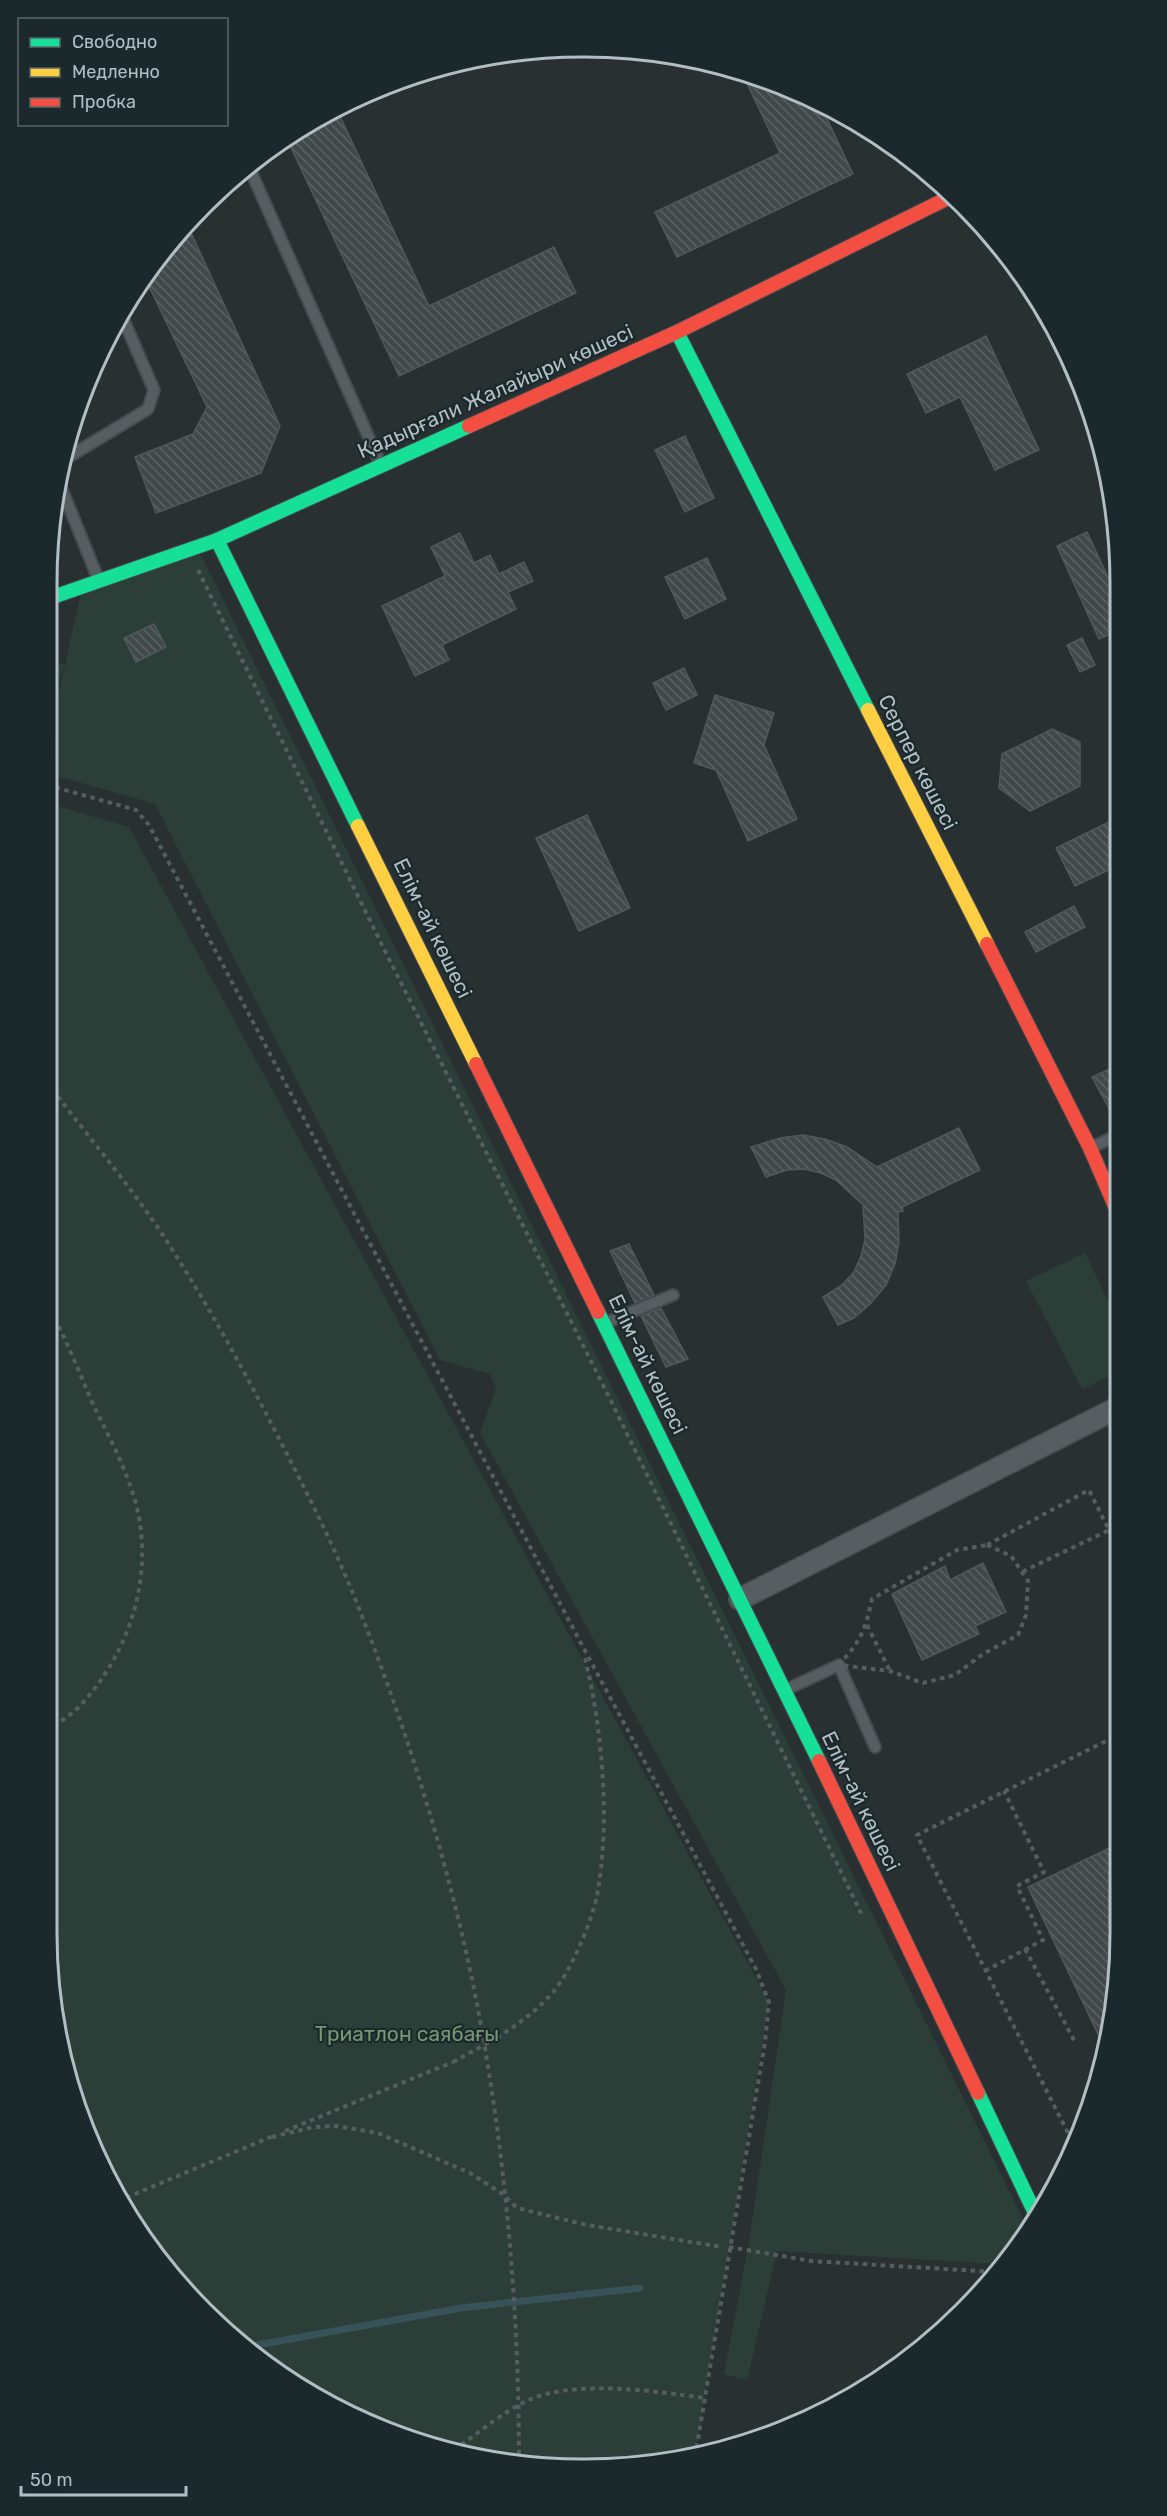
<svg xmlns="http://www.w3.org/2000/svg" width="1167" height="2516" viewBox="0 0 1167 2516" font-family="Rubik,sans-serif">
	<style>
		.green { fill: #2b3f38 }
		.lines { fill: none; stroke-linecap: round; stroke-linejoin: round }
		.stream { stroke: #375259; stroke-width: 7 }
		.building { fill: url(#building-back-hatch); stroke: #4f585a; stroke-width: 1.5 }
		.lane-casing { stroke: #464b4d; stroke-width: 14 }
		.street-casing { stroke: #464b4d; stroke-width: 24 }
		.fast-casing { stroke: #464b4d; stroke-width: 16 }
		.slow-casing { stroke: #464b4d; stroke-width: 16 }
		.jam-casing { stroke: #464b4d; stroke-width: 16 }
		.path { stroke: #565d5f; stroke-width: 4; stroke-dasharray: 4.5 4.5; stroke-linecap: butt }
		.lane { stroke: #575e61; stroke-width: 10 }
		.street { stroke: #575e61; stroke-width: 21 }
		.fast { stroke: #16e098; stroke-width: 14 }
		.slow { stroke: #ffcf43; stroke-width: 14 }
		.jam { stroke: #f24e42; stroke-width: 14 }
		.path-bridge { stroke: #565d5f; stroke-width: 4; stroke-dasharray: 4.5 4.5; stroke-linecap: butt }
		.labels { text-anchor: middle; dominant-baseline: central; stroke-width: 4.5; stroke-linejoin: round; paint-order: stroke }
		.street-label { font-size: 21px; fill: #b1bfc4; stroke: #1c292c }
		.park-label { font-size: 21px; fill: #779872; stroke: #1c292c }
		.rim { fill: none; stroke: #b1bfc4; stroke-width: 3 }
	</style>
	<defs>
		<pattern id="building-back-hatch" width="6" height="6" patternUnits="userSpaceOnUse" patternTransform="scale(1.5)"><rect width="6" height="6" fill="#42494b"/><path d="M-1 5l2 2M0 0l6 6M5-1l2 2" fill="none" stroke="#5b6163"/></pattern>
	</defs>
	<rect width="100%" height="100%" fill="#283032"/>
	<!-- green -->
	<g class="green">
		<path d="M201,555L1026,2225L1001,2264L777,2251L747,2380L724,2374L749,2242L786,1990L480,1433L496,1389L490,1374L440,1360L155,804L47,773V737H49L81,593Z"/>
		<path d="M47,660L64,664L47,731Z"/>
		<path d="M47,803L129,827L769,2002L695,2457L688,2459L583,2469L479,2459L315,2398L180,2286L118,2201L75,2105L47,1932Z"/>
		<path d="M1085,1253L1118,1321L1119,1372L1082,1389L1026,1281Z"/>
	</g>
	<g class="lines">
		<!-- stream -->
		<path class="stream" d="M252,2346L461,2308L640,2288"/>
	</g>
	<!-- building -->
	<g class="building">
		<path d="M742,73L789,87L821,106L853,174L677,257L655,212L780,153Z"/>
		<path d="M338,112L429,306L554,247L576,293L399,376L286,137L328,114L329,116Z"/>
		<path d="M187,224L280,426L261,473L156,513L135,457L193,434L207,407L144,276Z"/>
		<path d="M986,336L1039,450L995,470L960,397L926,413L907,374Z"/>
		<path d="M685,436L714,498L685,512L655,450Z"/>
		<path d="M1087,532L1116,595V631L1099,639L1057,546Z"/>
		<path d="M460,533L474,563L490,555L499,574L524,562L533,581L508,592L516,609L442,645L449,660L415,676L382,606L445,576L431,547Z"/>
		<path d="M707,558L726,599L685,619L665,577Z"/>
		<path d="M154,624L166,647L136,662L124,638Z"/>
		<path d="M1082,638L1095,665L1080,672L1067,645Z"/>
		<path d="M684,668L697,695L666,710L653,683Z"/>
		<path d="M715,695L774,713L764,745L797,819L748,841L716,770L694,763Z"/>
		<path d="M1052,729L1080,742V786L1030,811L999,788L1002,754Z"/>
		<path d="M587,815L630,908L579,931L536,838Z"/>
		<path d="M1117,818V866L1075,886L1056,848Z"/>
		<path d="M1074,906L1085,927L1036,952L1025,932Z"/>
		<path d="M1118,1065V1125L1092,1077Z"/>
		<path d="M959,1128L980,1170L902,1207L903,1211L898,1212L899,1242L895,1264L886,1285L871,1303L854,1318L838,1325L823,1297L842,1285L854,1272L861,1256L865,1240L863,1205L836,1180L821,1173L804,1169L787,1170L766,1177L751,1147L780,1138L803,1135L825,1139L847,1147L877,1167Z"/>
		<path d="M629,1244L654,1295L635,1303L610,1251Z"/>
		<path d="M661,1308L688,1359L666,1367L641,1316Z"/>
		<path d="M983,1563L1006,1612L975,1626L979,1634L922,1660L892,1594L945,1566L950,1580Z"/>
		<path d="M1120,1843V1902L1111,1906L1120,1925V1933L1110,2037L1106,2051L1028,1887Z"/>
	</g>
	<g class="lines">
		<!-- lane casing -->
		<g class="lane-casing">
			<g id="lane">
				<path d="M249,167L381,465"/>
				<path d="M62,461L148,409L154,390L121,314"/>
				<path d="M57,477L99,581"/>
				<path d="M1090,1148L1118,1135"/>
				<path d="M605,1323L673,1295"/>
				<path d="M785,1690L839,1665L875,1747"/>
			</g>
		</g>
		<!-- street casing -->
		<g class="street-casing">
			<path id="street" d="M740,1599L1119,1407"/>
		</g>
		<!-- fast casing -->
		<g class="fast-casing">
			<g id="fast">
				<path d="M677,332L868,710"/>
				<path d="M217,540L358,826"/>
				<path d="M47,599L217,540L469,426"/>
				<path d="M598,1312L819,1761"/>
				<path d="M978,2093L1034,2211"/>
			</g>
		</g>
		<!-- slow casing -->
		<g class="slow-casing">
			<g id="slow">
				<path d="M868,710L987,944"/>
				<path d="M358,826L476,1064"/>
			</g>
		</g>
		<!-- jam casing -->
		<g class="jam-casing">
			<g id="jam">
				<path d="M469,426L677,332L950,197"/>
				<path d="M987,944L1090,1148L1118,1213"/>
				<path d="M476,1064L598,1312"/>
				<path d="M819,1761L978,2093"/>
			</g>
		</g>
		<!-- path -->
		<g class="path">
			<path d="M198,570L383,947L610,1399L863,1917"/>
			<path d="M47,785L136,810L149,825L583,1647L756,1969L769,2002L765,2042L695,2457"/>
			<path d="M47,1082C87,1136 132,1187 168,1243C206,1302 240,1363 272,1425C302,1483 332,1541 356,1601C408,1732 451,1870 478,2009C506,2158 519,2311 519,2463"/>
			<path d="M47,1122L56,1105"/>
			<path d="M1109,1530L1119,1552"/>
			<path d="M987,1545L1011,1556L1028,1581L1026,1615L1018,1635L983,1654L955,1675L923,1683L890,1671L839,1665C861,1640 865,1631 872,1599L957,1550Z"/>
			<path d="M987,1545L1089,1490L1109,1530L1022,1572"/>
			<path d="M867,1625L890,1671"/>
			<path d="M47,1732C57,1724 69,1716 79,1707C123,1660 148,1596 141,1532C137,1488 112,1443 93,1404C78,1370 66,1337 47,1305"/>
			<path d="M1025,1949L1075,2042"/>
			<path d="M985,1971L1043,1940L1017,1886L1044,1872L1004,1791"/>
			<path d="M497,2038C518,2024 538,2010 554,1991C571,1970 592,1922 597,1895C611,1823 602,1725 584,1654"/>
			<path d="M285,2131L453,2062"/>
			<path d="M1081,2134L1071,2139L917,1835L1120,1734"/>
			<path d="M272,2137L314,2127L337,2126L378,2133L470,2173L504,2195L517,2208L587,2225L722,2247"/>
			<path d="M118,2201L273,2136"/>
			<path d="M729,2247L811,2261L996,2272"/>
			<path d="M454,2450C479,2433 503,2411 531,2399C576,2380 656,2391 704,2398"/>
		</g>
		<!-- lane -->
		<use href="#lane" class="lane"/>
		<!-- street -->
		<use href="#street" class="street"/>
		<!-- fast -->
		<use href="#fast" class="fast"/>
		<!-- slow -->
		<use href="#slow" class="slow"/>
		<!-- jam -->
		<use href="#jam" class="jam"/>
		<!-- path-bridge -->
		<path class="path-bridge" d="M453,2062L497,2038"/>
	</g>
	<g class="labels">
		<!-- street labels -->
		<g class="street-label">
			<text transform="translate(495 391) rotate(-24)">Қадырғали Жалайыри көшесі</text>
			<text transform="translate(918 762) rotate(63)">Серпер көшесі</text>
			<text transform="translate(433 928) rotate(64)">Елім-ай көшесі</text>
			<text transform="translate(648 1364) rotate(64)">Елім-ай көшесі</text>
			<text transform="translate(861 1801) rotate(64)">Елім-ай көшесі</text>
		</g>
		<!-- park labels -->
		<g class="park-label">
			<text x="407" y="2033">Триатлон саябағы</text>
		</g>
	</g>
	<!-- crop -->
	<path d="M0 0H1167V2516H0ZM583 57H584A526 526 0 0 1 1110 583V1933A526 526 0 0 1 584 2459H583A526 526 0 0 1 57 1933V583A526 526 0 0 1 583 57Z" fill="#1c292c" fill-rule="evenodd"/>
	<path class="rim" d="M583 57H584A526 526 0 0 1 1110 583V1933A526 526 0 0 1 584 2459H583A526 526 0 0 1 57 1933V583A526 526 0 0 1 583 57Z"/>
	<!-- legend -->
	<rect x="18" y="18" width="210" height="108" fill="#1c292c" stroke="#586569" stroke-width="1.5"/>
	<rect x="30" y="38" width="30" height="9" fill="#16e098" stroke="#586569" stroke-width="1.5"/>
	<text x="72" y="48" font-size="18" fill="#b1bfc4">Свободно</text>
	<rect x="30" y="68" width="30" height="9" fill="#ffcf43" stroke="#586569" stroke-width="1.5"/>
	<text x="72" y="78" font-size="18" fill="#b1bfc4">Медленно</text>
	<rect x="30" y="98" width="30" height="9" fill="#f24e42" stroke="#586569" stroke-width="1.5"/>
	<text x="72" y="108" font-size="18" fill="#b1bfc4">Пробка</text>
	<!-- scale -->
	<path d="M21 2486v9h165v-9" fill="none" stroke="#b1bfc4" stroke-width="3"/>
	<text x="30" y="2486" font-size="18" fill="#b1bfc4" stroke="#1c292c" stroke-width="4.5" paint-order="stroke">50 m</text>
</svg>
